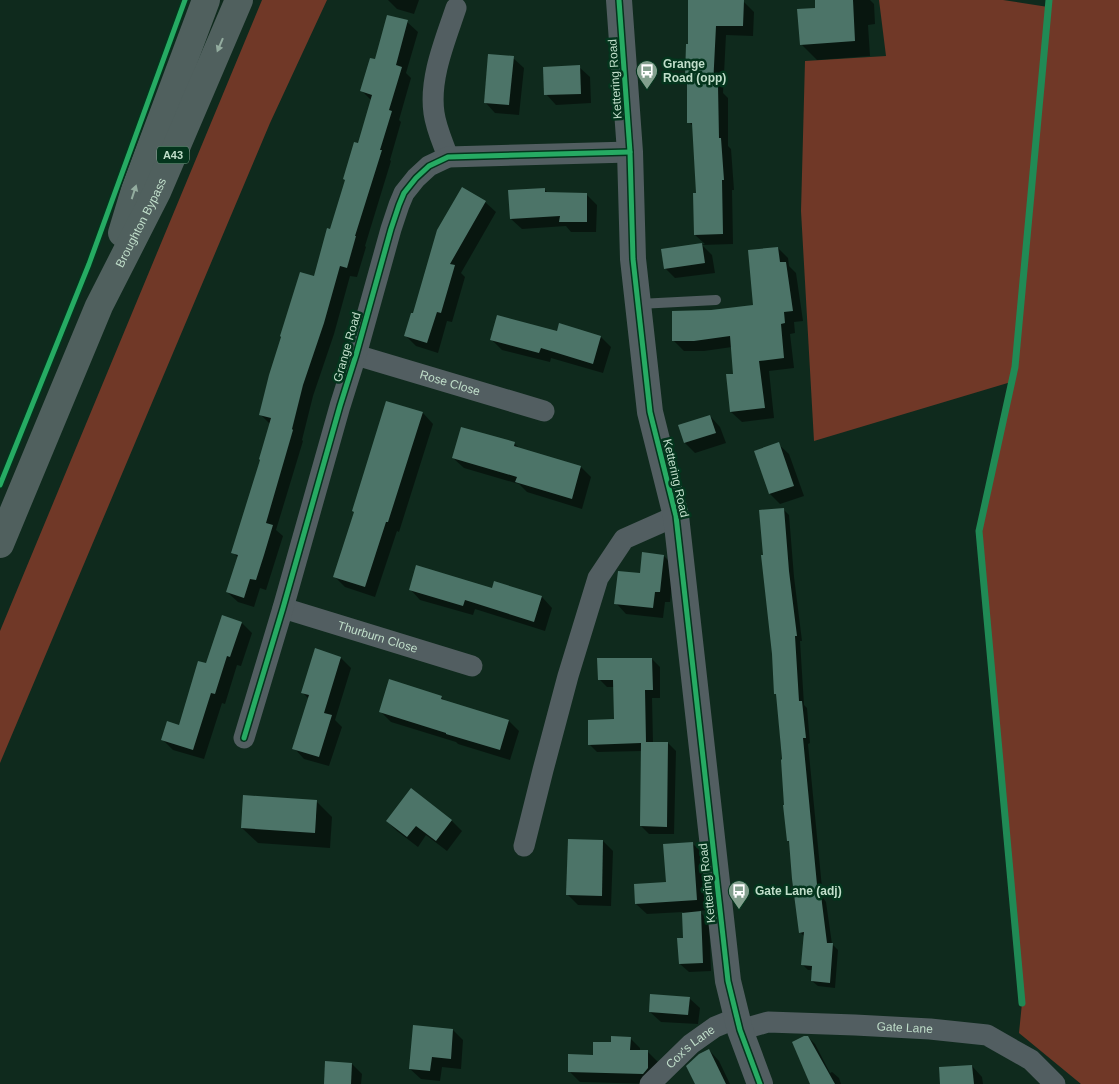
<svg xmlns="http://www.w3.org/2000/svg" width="1119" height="1084" viewBox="0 0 1119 1084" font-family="Arial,sans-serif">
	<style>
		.green { fill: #703827 }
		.shadow { fill: #0007 }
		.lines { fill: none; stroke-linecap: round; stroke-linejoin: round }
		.stream { stroke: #208a55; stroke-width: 7 }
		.building { fill: #4c7468 }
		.service { stroke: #525e61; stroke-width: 10 }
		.minor { stroke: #525e61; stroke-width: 21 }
		.tertiary { stroke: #525e61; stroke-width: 26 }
		.trunk { stroke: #50605e; stroke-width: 28 }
		.cycleway-casing { stroke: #04351d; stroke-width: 8 }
		.cycleway { stroke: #26ab63; stroke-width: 5 }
		.oneway { fill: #93ac9f }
		.labels { text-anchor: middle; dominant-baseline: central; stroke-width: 5; stroke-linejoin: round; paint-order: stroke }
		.shield { fill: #04351d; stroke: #88ab96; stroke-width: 1 }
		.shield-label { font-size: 11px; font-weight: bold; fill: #c0deca }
		.poi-label { font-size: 12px; font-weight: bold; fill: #c0deca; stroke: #04351d; text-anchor: start }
		.street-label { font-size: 12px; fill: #c0deca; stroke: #04351d }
	</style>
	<rect width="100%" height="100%" fill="#0f2a1d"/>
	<!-- green -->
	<g class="green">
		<path d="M262,0H327L270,123L0,763V631Z"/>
		<path d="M879,0H1003L1048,7L1049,0H1119V1084H1081L1019,1033L1022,1003L979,531L1011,382L814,441L801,211L805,61L886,56Z"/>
	</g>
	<!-- shadow -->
	<g class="shadow">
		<path d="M388,0H419L414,14L397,9Z"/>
		<path d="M690,0L743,1L754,12L753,36L726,35L723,93L728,98V146L731,149L734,190H732L733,244L702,245L712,255L715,273L675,278L665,268L663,250L705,244L695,235L698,194L694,127L689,122L688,79L686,77L689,45Z"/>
		<path d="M816,0H870L874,4L875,24L868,25L870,56L817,60L801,44L817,9Z"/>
		<path d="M407,22L418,32L406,73L411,78L399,120L401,122L390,160L391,161L365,246L366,247L357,277L350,276L334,334L313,396L302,440L303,441L276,530L283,536L266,590L260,588L254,607L238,602L227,592L238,558L233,552L271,425L260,414L315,278L359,145L372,101L362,91L376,60Z"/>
		<path d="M513,58L524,68L519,115L495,113L485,102Z"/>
		<path d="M579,67L590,77L591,103L556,105L546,94Z"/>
		<path d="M544,189L549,194H586L597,205L596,232H571L566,226L522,229L511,219Z"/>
		<path d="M485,202L496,212L461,273L465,277L452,322L447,321L438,353L416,346L406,336Z"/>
		<path d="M778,248L788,258L789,266L796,273L803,321L794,322L795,333L790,334L794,368L769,371L774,418L742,422L731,412L735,375L732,347L704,351H684L673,340L711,312L755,306Z"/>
		<path d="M560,325L601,337L611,347L603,373L551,358L550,362L502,350L491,339L558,332Z"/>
		<path d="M387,402L423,413L433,424L399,532L397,531L375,597L345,587L334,576L355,512Z"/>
		<path d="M710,416L720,427L726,443L695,453L685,443L679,426Z"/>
		<path d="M514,443L520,449L581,467L591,477L582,509L527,492L519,484L464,468L453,458Z"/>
		<path d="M778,444L789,454L804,496L780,504L770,494L755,452Z"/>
		<path d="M783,509L789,515L794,577L802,641H800L804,705L807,708L810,743L808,744L823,898L826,902L832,944L838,950L835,988L818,986L812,981L813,970H808L803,965L805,937L800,932L791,843L788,841L777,695L776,694Z"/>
		<path d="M664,556L674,566L670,602H665L663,618L626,614L616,603L641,575Z"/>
		<path d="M495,582L542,597L552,608L545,631L475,609L473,615L420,600L410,589H493Z"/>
		<path d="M242,623L252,633L241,666L237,665L225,704L222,703L204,759L173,750L163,740L180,727Z"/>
		<path d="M341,658L351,668L335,720L342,727L329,766L304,759L294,748L309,699L303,693Z"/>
		<path d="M652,659L660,667V698H652L653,743H668L676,751L674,834H649L641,826L642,751L597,752L589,744L615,720V687H607L599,679Z"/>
		<path d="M441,697L446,702L509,721L519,731L510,760L458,744L456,742L391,722L380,711Z"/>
		<path d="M411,790L452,821L462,831L447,851L426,835L418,847L397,831L387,821Z"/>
		<path d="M316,801L332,817L330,848L258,843L242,828Z"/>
		<path d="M603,841L613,851L611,906L578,905L568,895Z"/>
		<path d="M692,843L703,854L707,910L699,911L709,921L711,971L689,972L680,964L684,939L683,912L647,914L636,904L668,883Z"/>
		<path d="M689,998L700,1008L698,1024L661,1022L650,1012Z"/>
		<path d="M453,1030L463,1040L461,1069L442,1067L440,1081L421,1079L410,1069Z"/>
		<path d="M808,1037L815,1044L830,1073L832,1072L839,1078L841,1084H812Z"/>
		<path d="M630,1038L640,1048V1052H648L658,1062L653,1084L580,1082L570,1072L612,1043Z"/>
		<path d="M709,1050L719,1061L730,1084H696Z"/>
		<path d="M352,1064L362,1074L361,1084H325Z"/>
		<path d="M972,1066L982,1077L983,1084H942Z"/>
	</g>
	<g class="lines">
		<!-- stream -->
		<path class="stream" d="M1022,1003L979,531L1015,367L1049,0"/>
	</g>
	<!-- building -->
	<g class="building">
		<path d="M688,0H744L743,26H716L713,86H718L719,138H721L724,180H722L723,234L694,235L693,193H696L692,123H687V78H685L686,44H688Z"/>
		<path d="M815,0H853L855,41L800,45L797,9L815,8Z"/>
		<path d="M387,15L408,20L396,65L402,67L389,110L392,111L380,150H382L355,236H356L347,268L340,266L324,323L303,385L292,429L293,430L266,523L273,525L264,555L256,580L250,579L244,598L226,592L238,555L231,553L260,460L259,459L271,418L259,415L269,375L281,337L280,336L300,272L314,276L327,228L330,229L345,180L343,179L354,142L358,143L372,95L360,91L370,58L375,59Z"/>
		<path d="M488,54L514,56L509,105L484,103Z"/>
		<path d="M580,65L581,94L544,95L543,67Z"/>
		<path d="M462,187L486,201L450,264L455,265L441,313L437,312L427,343L404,336L411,313H413L437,230Z"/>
		<path d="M545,188V192L587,193V222H559L560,216L510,219L508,190Z"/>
		<path d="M702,243L705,263L664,269L661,249Z"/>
		<path d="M778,247L780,262H786L793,311L784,312L785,323L781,324L784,358L759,361L765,408L730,412L726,374H733L730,336L694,341H672V311L711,310L753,305L748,250Z"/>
		<path d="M497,315L557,331L559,323L601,336L593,364L541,348L539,353L490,340Z"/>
		<path d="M386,401L423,412L388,522H386L365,587L333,577L354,512L352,511Z"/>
		<path d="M710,415L716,433L684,443L678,425Z"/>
		<path d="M461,427L515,442L514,446L581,466L572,499L515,482L517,477L452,458Z"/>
		<path d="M779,442L794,486L769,494L754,451Z"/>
		<path d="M784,508L789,571L797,636H795L799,701H802L806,738H803L818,895H821L827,943H833L830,983L811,981L812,966L801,965L804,932L799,933L792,879L789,841H787L783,805H784L781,760L782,759L776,694H774L772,654L761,555H763L759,510Z"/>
		<path d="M642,552L664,555L660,592H655L653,608L614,604L618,571L640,573Z"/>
		<path d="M416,565L492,588L494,581L542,596L534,622L465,600L463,606L409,590Z"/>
		<path d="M222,615L242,622L230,657L227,656L215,694L211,693L193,750L161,740L167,721L179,725L198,661L206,663Z"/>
		<path d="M315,648L341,657L324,713L332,715L319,757L292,749L309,695L301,693Z"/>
		<path d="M597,658H652L653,690H645L646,742H668L667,827L640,826L641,743L588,745V720L614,719L613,680H598Z"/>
		<path d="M389,679L442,696L441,699L509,720L500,750L446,734V733L379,712Z"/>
		<path d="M411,788L452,820L436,841L416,826L407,837L386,821Z"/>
		<path d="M243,795L317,800L315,833L241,828Z"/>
		<path d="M568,839L603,840L602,896L566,895Z"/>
		<path d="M693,842L697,900L635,904L634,884L666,882L663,844Z"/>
		<path d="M701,911L703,963L679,964L677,938H683L682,913Z"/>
		<path d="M650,994L690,997L688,1015L649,1012Z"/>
		<path d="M413,1025L453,1029L451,1059L432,1057L430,1071L409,1069Z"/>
		<path d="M611,1036L631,1037L630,1050H648V1068L643,1074L568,1072V1054L593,1055V1042H611Z"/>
		<path d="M804,1036H808L835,1084H810L792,1042Z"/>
		<path d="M709,1049L726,1084H695L686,1066L699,1054Z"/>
		<path d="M325,1061L352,1063L351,1084H324Z"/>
		<path d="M972,1065L974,1084H940L939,1067Z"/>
	</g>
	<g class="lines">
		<!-- service -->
		<path class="service" d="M639,304L716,300"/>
		<!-- minor -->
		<g class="minor">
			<path d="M448,157C443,143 436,128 434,113C429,78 445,41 456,8"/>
			<path id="s1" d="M356,355L544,411"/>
			<path id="s2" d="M283,608L472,666"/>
			<path d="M244,738L283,608L340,406L356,355L391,229L399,205L404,193L416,178L429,166L448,157L630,152"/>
			<path d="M524,846L543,770L568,676L598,578L624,539L676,516"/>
			<path id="s3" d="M740,1030L768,1022L855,1025L930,1029L987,1035L1031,1060L1055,1084"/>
			<path id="s4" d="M650,1084L691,1044L715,1027L737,1018"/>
		</g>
		<!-- tertiary -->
		<path class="tertiary" d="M619,0L630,152L633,259L650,412L676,516L728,981L740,1030L760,1084"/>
		<!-- trunk -->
		<g class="trunk">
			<path d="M122,233L135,190L206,0"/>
			<path id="s5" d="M0,544L99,306L157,192L239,0"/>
		</g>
		<!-- cycleway casing -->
		<g class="cycleway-casing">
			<g id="cycleway">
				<path d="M619,0L630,152L633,259L650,412L676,516L728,981L740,1030L760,1084"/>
				<path d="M0,485L89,264L185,0"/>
				<path d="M244,738L283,608L340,406L356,355L391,229L399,205L404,193L416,178L429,166L448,157L630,152"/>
			</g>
		</g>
		<!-- cycleway -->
		<use href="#cycleway" class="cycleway"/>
	</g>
	<!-- one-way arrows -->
	<defs><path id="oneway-solid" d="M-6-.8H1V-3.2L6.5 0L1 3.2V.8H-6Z" transform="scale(1.25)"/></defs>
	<g class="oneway">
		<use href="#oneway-solid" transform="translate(220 45) rotate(113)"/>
		<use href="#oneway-solid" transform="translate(134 192) rotate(-72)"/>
	</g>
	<!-- icons -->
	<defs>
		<g id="bus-pin" transform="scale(1.125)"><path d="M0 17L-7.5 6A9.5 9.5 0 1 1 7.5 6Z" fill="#829f8d" stroke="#04351d"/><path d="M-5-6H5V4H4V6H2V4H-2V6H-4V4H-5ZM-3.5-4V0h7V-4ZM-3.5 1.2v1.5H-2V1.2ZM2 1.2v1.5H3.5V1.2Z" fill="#fff"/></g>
	</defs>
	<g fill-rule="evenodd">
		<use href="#bus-pin" x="647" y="71"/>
		<use href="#bus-pin" x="739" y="891"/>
	</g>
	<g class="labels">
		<!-- shield labels -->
		<rect class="shield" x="157" y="146.5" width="32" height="17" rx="4"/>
		<g class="shield-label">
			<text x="173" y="155">A43</text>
		</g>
		<!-- poi labels -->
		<g class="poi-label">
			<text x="663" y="64">Grange<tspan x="663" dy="14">Road (opp)</tspan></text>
			<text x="755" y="891">Gate Lane (adj)</text>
		</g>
		<!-- street labels -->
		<g class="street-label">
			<text transform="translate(615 79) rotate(-94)">Kettering Road</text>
			<text stroke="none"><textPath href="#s5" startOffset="351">Broughton Bypass</textPath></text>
			<text transform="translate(347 347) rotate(-74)">Grange Road</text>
			<text stroke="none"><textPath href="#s1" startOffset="98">Rose Close</textPath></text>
			<text transform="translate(676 478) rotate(77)">Kettering Road</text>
			<text stroke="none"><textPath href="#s2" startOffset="99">Thurburn Close</textPath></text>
			<text transform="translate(707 883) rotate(-96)">Kettering Road</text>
			<text stroke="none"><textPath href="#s3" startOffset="166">Gate Lane</textPath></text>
			<text stroke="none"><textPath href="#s4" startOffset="55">Cox's Lane</textPath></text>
		</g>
	</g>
</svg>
